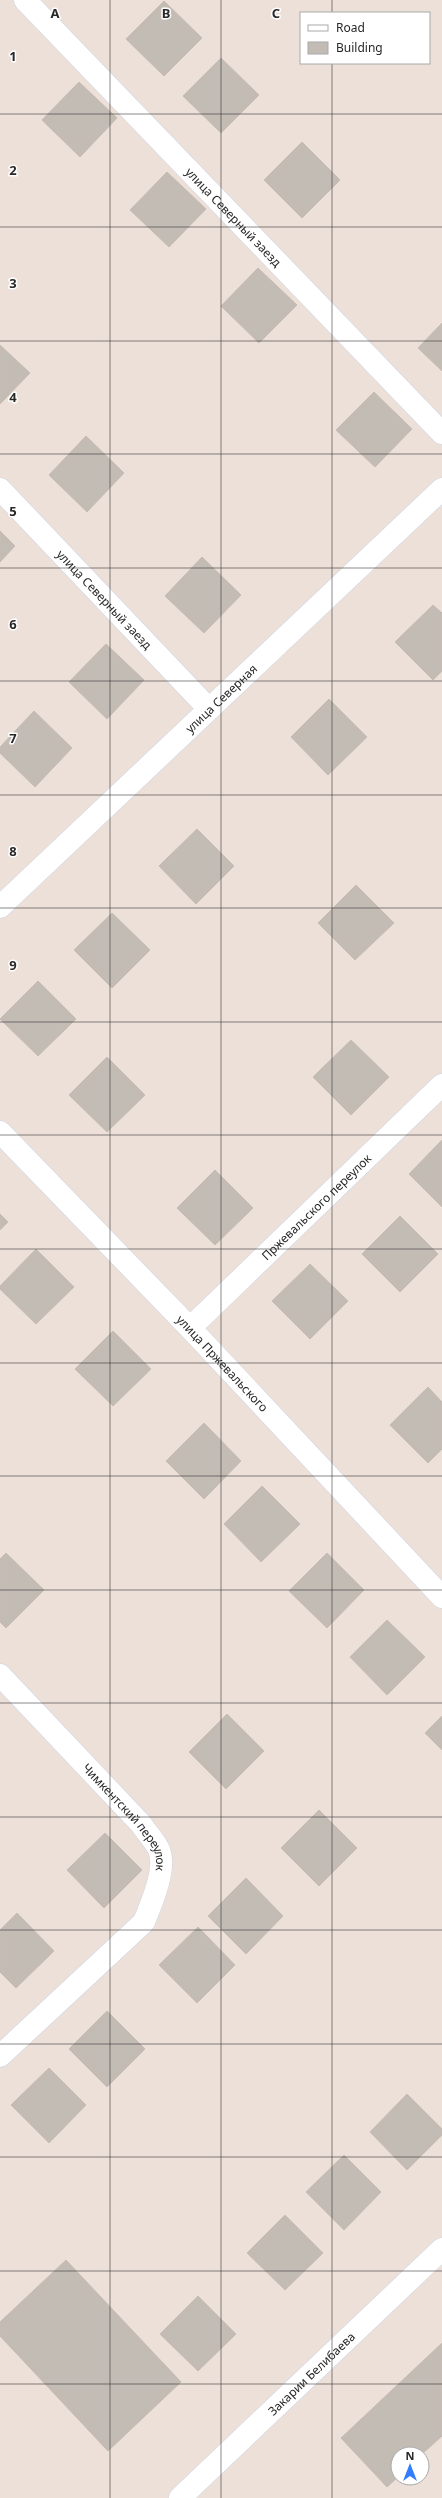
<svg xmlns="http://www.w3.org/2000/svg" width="442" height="2498" viewBox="0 0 442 2498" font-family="'Noto Sans',sans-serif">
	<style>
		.building { fill: #c3bcb5; stroke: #c7bcb2 }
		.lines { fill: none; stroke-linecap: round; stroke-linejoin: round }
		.minor-casing { stroke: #ced5e2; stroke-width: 23 }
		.minor { stroke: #fff; stroke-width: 22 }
		.grid { fill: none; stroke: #282828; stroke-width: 1; stroke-opacity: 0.55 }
		.labels { text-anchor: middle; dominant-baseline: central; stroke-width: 3; stroke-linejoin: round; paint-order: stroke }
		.street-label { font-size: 12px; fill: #282828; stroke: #fff }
		.grid-label { font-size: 13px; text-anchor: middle; font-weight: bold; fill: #282828; stroke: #fff; stroke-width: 3; stroke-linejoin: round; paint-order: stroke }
	</style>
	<rect width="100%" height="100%" fill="#ece0d9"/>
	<!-- building -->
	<g class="building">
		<path d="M164,1L202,38L164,76L126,39Z"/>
		<path d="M221,58L259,95L221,133L183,96Z"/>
		<path d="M79,82L117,118L80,157L42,120Z"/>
		<path d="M302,142L340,180L302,218L264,180Z"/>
		<path d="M167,172L206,209L169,247L130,210Z"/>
		<path d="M258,268L297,305L259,343L221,306Z"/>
		<path d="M442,323V371L418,348Z"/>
		<path d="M0,345L30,373L0,404Z"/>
		<path d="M374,392L412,429L375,467L336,430Z"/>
		<path d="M86,436L124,473L87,512L49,475Z"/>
		<path d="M0,531L15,546L0,562Z"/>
		<path d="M202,557L241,595L204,633L165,596Z"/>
		<path d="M433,605L442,613V671L433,680L395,642Z"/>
		<path d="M106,644L144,680L107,719L69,682Z"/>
		<path d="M329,699L367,737L328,775L291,737Z"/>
		<path d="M34,711L72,748L35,787L0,753V747Z"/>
		<path d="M197,829L234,866L196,904L159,866Z"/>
		<path d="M356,885L394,923L355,960L318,923Z"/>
		<path d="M112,913L150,950L112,988L74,950Z"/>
		<path d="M38,981L76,1019L38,1056L0,1019Z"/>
		<path d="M351,1040L389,1077L351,1115L313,1077Z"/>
		<path d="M107,1057L145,1095L107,1132L69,1095Z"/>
		<path d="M442,1140V1207L409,1174Z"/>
		<path d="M215,1170L253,1208L215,1245L177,1208Z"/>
		<path d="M0,1214L8,1222L0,1230Z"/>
		<path d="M400,1216L438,1254L400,1292L362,1254Z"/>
		<path d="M36,1249L74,1287L36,1324L0,1289V1286Z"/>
		<path d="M310,1264L348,1301L310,1339L272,1301Z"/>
		<path d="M113,1331L151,1369L113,1406L75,1369Z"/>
		<path d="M428,1387L442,1402V1449L428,1463L390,1425Z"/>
		<path d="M204,1423L241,1461L204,1499L166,1461Z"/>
		<path d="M262,1486L300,1524L261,1562L224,1524Z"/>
		<path d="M6,1553L44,1590L6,1628L0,1622V1559Z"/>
		<path d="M327,1553L364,1590L327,1628L289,1591Z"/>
		<path d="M387,1620L425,1657L387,1695L350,1657Z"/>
		<path d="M227,1714L264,1751L226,1789L189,1752Z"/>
		<path d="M442,1716V1750L425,1733Z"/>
		<path d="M319,1810L357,1848L319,1886L281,1848Z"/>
		<path d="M105,1833L142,1870L104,1908L67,1870Z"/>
		<path d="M246,1878L283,1916L246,1954L208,1916Z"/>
		<path d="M17,1913L54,1951L16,1988L0,1972V1930Z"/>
		<path d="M198,1927L235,1965L197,2003L159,1965Z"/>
		<path d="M107,2011L145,2049L107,2087L69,2049Z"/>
		<path d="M49,2068L86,2105L49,2143L11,2105Z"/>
		<path d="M407,2094L442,2129V2135L407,2170L370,2132Z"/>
		<path d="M344,2155L381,2192L344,2230L306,2192Z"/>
		<path d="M285,2215L323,2253L285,2290L247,2253Z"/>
		<path d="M66,2260L181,2382L108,2451L0,2336V2322Z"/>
		<path d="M198,2296L236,2334L198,2371L160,2334Z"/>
		<path d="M442,2343V2436L422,2454H398V2477L387,2487L341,2438Z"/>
	</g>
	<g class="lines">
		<!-- minor casing -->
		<g class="minor-casing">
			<g id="minor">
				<path id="s1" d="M25,0L442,433"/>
				<path id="s2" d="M0,489L209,709"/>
				<path id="s3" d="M0,907L442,489"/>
				<path id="s4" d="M0,1132L190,1328L442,1597"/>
				<path id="s5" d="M190,1328L442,1085"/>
				<path id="s6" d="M0,1675L141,1824C146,1832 155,1841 159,1850C167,1869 151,1904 144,1922L0,2056"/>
				<path id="s7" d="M180,2498L442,2249"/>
			</g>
		</g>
		<!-- minor -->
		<use href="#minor" class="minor"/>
	</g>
	<!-- grid -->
	<path class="grid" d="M110,0V2498M221,0V2498M332,0V13M332,63V2498M0,114H442M0,227H442M0,341H442M0,454H442M0,568H442M0,681H442M0,795H442M0,908H442M0,1022H442M0,1135H442M0,1249H442M0,1363H442M0,1476H442M0,1590H442M0,1703H442M0,1817H442M0,1930H442M0,2044H442M0,2157H442M0,2271H442M0,2384H442"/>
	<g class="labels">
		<!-- street labels -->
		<g class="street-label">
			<text stroke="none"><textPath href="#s1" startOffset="301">улица Северный заезд</textPath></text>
			<text stroke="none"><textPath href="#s2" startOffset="152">улица Северный заезд</textPath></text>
			<text stroke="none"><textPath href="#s3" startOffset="304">улица Северная</textPath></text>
			<text stroke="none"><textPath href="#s5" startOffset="175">Пржевальского переулок</textPath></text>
			<text stroke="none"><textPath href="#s4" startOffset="321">улица Пржевальского</textPath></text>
			<text stroke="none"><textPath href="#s6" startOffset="191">Чимкентский переулок</textPath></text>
			<text stroke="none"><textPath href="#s7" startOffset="181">Закарии Белибаева</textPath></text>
		</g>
	</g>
	<g class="grid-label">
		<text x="55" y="18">A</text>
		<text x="166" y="18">B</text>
		<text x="276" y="18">C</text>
		<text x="13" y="61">1</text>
		<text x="13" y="175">2</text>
		<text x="13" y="288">3</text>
		<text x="13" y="402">4</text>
		<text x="13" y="516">5</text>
		<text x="13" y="629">6</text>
		<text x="13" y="743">7</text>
		<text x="13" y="856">8</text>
		<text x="13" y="970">9</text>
	</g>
	<!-- legend -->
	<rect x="300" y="12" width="130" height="52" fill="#ffffff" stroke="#a9a9a9"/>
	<rect x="308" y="25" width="20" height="6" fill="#ffffff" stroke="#a9a9a9"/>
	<text x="336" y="32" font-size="12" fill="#282828">Road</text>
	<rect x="308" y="42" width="20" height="12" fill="#c3bcb5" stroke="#a9a9a9"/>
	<text x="336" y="52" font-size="12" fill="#282828">Building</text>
	<!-- north arrow -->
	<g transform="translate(410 2466)"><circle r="19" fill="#ffffff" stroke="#a9a9a9"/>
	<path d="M0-3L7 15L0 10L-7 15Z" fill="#327cff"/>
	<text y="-6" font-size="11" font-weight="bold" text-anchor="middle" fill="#282828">N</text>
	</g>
</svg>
